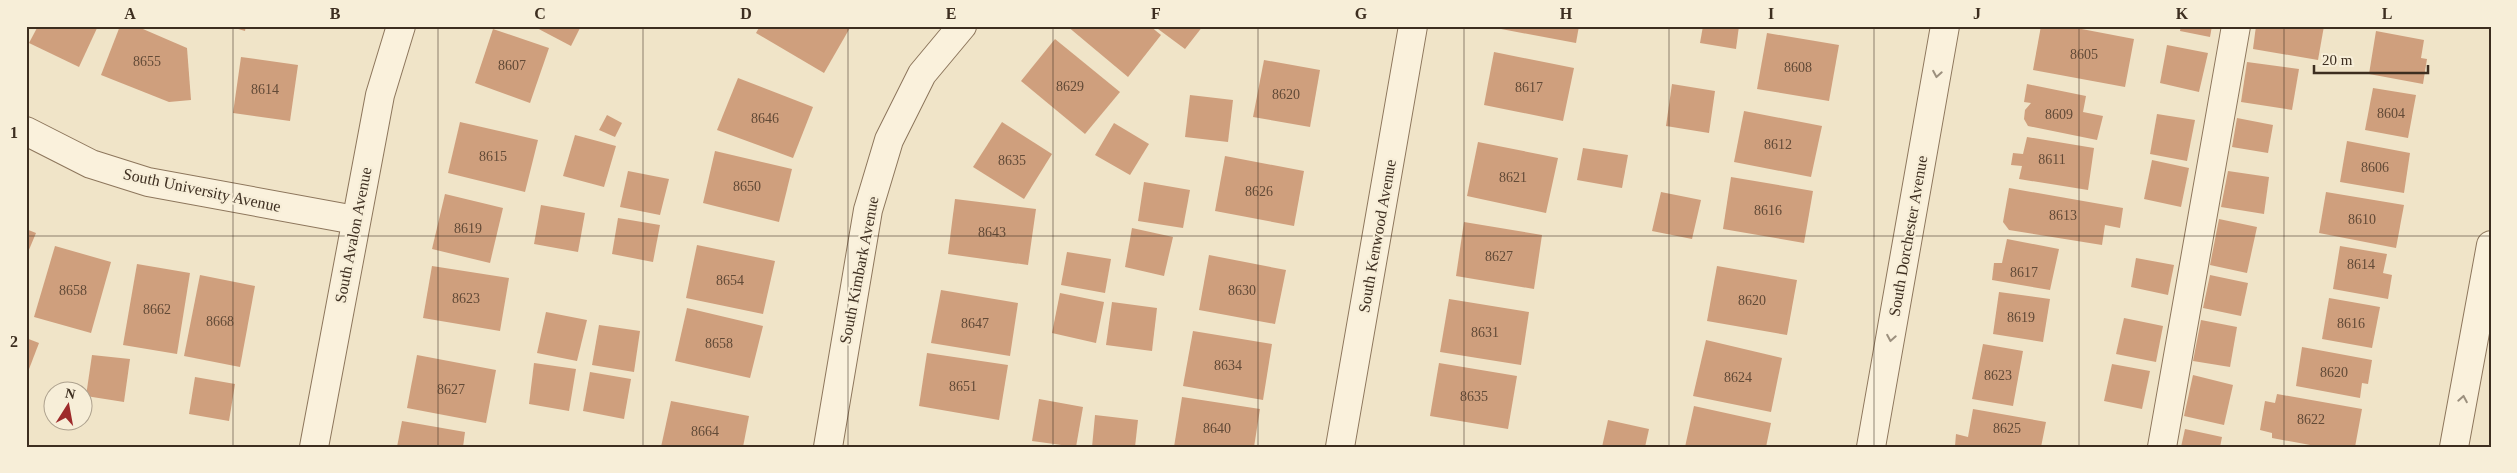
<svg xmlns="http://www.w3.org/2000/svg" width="2517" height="473" viewBox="0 0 2517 473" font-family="Georgia,serif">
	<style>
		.building { fill: #cf9f7d }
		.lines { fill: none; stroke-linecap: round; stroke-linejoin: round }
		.minor-casing { stroke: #8d765c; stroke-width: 30 }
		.minor { stroke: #faf1dc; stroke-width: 28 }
		.oneway { stroke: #9c907e }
		.grid { fill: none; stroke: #3d2e20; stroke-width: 1; stroke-opacity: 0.55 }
		.labels { text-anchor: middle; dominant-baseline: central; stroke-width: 4.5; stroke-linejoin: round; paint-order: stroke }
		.number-label { font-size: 14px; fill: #624a37 }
		.street-label { font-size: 16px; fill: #3d2e20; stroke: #f7eed8 }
		.neatline { fill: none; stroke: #3d2e20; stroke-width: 2 }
		.grid-label { font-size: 16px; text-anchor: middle; font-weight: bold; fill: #3d2e20 }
	</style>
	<rect width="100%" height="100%" fill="#f0e4c8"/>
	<!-- building -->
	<g class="building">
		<path d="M38,26H98L79,67L29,43Z"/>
		<path d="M120,26H136L187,48L191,100L169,102L101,75Z"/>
		<path d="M228,26H246L245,31Z"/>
		<path d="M533,26H581L571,46Z"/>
		<path d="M760,26H851L824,73L756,33Z"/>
		<path d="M1067,26H1150L1161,35L1128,77Z"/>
		<path d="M1154,26H1203L1185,49Z"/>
		<path d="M1497,26H1579L1576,43L1496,28Z"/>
		<path d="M1703,26H1739L1736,49L1700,43Z"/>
		<path d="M2041,26H2066L2134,39L2125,87L2033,70Z"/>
		<path d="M2181,26H2212L2210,37L2180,31Z"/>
		<path d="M2256,26H2324L2318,60L2253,49Z"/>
		<path d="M493,29L549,48L530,103L475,83Z"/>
		<path d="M2376,31L2424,40L2421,58L2427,59L2423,84L2369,74Z"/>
		<path d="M1767,33L1839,45L1829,101L1757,89Z"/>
		<path d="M1055,39L1120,92L1085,134L1021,81Z"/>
		<path d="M2167,45L2208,53L2199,92L2160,83Z"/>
		<path d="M1494,52L1574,68L1563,121L1484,105Z"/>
		<path d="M241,57L298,65L290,121L233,113Z"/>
		<path d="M1264,60L1320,70L1310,127L1253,117Z"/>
		<path d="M2247,62L2299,69L2292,110L2241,102Z"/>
		<path d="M738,78L813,107L793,158L717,130Z"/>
		<path d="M1672,84L1715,91L1709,133L1666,126Z"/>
		<path d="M2027,84L2086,96L2083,112L2103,116L2097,140L2028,126L2024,119L2025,110L2031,103L2024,102Z"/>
		<path d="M2373,88L2416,95L2408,138L2365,130Z"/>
		<path d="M1190,95L1233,100L1228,142L1185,137Z"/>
		<path d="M1744,111L1822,126L1811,177L1734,162Z"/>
		<path d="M2157,114L2195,120L2187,161L2150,154Z"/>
		<path d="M607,115L622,123L615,137L599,130Z"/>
		<path d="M2237,118L2273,125L2268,153L2232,147Z"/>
		<path d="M460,122L538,140L525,192L448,173Z"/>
		<path d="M1002,122L1052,154L1024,199L973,167Z"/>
		<path d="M1114,123L1149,144L1130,175L1095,155Z"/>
		<path d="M575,135L616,146L604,187L563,176Z"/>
		<path d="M2027,137L2094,148L2088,190L2019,179L2022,166L2011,165L2013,153L2023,154Z"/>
		<path d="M2347,141L2410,153L2404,193L2340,182Z"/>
		<path d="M1478,142L1558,158L1546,213L1467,196Z"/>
		<path d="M1583,148L1628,155L1622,188L1577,180Z"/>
		<path d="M715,151L792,169L779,222L703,203Z"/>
		<path d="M1225,156L1304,171L1294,226L1215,211Z"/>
		<path d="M2152,160L2189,168L2181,207L2144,199Z"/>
		<path d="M628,171L669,179L660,215L620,207Z"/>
		<path d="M2228,171L2269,177L2264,214L2221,207Z"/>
		<path d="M1731,177L1813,191L1804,243L1723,229Z"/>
		<path d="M1144,182L1190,190L1183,228L1138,221Z"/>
		<path d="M2009,188L2123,208L2120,228L2105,225L2102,245L2009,230L2003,222Z"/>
		<path d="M1661,192L1701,200L1692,239L1652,231Z"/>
		<path d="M2326,192L2404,205L2396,248L2319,233Z"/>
		<path d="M445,194L503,208L490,263L432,249Z"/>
		<path d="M955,199L1036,209L1028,265L948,254Z"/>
		<path d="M541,205L585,213L578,252L534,244Z"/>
		<path d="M618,218L660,225L653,262L612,254Z"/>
		<path d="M2219,219L2257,227L2247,273L2210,265Z"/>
		<path d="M1464,222L1542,235L1534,289L1456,276Z"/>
		<path d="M1132,228L1173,237L1164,276L1125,267Z"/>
		<path d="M26,229L36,233L26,257Z"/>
		<path d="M2007,239L2059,249L2050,290L1992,280L1994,263H2002Z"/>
		<path d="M697,245L775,261L763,314L686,298Z"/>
		<path d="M55,246L111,262L91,333L34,317Z"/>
		<path d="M2340,246L2387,254L2383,273L2392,275L2388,299L2333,289Z"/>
		<path d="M1067,252L1111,259L1105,293L1061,285Z"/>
		<path d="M1209,255L1286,270L1275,324L1199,310Z"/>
		<path d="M2136,258L2174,265L2168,295L2131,287Z"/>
		<path d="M137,264L190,273L177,354L123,345Z"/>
		<path d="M432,266L509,278L500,331L423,318Z"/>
		<path d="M1717,266L1797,280L1787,335L1707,321Z"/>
		<path d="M200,275L255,286L240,367L184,356Z"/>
		<path d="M2210,275L2248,283L2241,316L2203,308Z"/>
		<path d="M941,290L1018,303L1010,356L931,343Z"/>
		<path d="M1999,292L2050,299L2043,342L1993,334Z"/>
		<path d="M1060,293L1104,302L1096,343L1052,333Z"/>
		<path d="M2329,298L2380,307L2372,348L2322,339Z"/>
		<path d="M1449,299L1529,312L1521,365L1440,352Z"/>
		<path d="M1112,302L1157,308L1152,351L1106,345Z"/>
		<path d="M687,308L763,326L750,378L675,361Z"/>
		<path d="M546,312L587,320L577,361L537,353Z"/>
		<path d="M2124,318L2163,326L2156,362L2116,354Z"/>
		<path d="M2201,320L2237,327L2230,367L2193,361Z"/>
		<path d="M599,325L640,331L634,372L592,365Z"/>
		<path d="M1193,331L1272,344L1263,400L1183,386Z"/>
		<path d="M26,338L39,343L26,377Z"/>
		<path d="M1706,340L1782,358L1771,412L1693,396Z"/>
		<path d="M1983,344L2023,351L2013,406L1972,399Z"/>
		<path d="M2302,347L2372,360L2368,384L2362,383L2360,398L2296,386Z"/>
		<path d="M927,353L1008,365L999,420L919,406Z"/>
		<path d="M92,355L130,359L124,402L86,396Z"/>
		<path d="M417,355L496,370L486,423L407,408Z"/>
		<path d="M534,363L576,369L569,411L529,404Z"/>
		<path d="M1439,363L1517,376L1508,429L1430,416Z"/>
		<path d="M2112,364L2150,371L2142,409L2104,401Z"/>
		<path d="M590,372L631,379L624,419L583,411Z"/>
		<path d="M2193,375L2233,385L2224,425L2184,416Z"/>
		<path d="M195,377L235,384L229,421L189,414Z"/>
		<path d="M2277,394L2362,409L2355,447H2321L2272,438V433L2260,430L2265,401L2275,403Z"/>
		<path d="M1182,397L1260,409L1254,447H1174Z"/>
		<path d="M1039,399L1083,407L1076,447L1032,441Z"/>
		<path d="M671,401L749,416L743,447H661Z"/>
		<path d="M1694,406L1771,423L1766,447H1685Z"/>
		<path d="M1973,409L2046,422L2041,447L1955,446L1956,434L1968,437Z"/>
		<path d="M1095,415L1138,420L1135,447H1092Z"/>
		<path d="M1608,420L1649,429L1645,447H1602Z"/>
		<path d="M402,421L465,432L463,447H397Z"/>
		<path d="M2185,429L2222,437L2220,447H2181Z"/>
	</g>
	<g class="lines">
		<!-- minor casing -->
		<g class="minor-casing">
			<g id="minor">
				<path d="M26,131L91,164L148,182L355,220"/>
				<path d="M314,447L380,95L401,26"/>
				<path d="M828,447L868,210L889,140L922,74L962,26"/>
				<path d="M1340,447L1413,26"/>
				<path d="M1871,447L1945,26"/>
				<path d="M2162,447L2236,26"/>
				<path d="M2454,447L2491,245"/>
			</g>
		</g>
		<!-- minor -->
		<use href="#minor" class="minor"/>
	</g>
	<!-- one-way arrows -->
	<defs><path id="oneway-chevron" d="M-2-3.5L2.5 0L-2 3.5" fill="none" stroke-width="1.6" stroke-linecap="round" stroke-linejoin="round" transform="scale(1.25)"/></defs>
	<g class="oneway">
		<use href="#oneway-chevron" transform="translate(1937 74) rotate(100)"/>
		<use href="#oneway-chevron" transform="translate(1891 338) rotate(100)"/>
		<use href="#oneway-chevron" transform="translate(2463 399) rotate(-80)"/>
	</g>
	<!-- grid -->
	<path class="grid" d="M233,26V447M438,26V447M643,26V447M848,26V447M1053,26V447M1258,26V447M1464,26V447M1669,26V447M1874,26V447M2079,26V447M2284,26V447M26,236H2491"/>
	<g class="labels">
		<!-- number labels -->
		<g class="number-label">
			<text x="2084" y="54">8605</text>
			<text x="147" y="61">8655</text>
			<text x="512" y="65">8607</text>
			<text x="1798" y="67">8608</text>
			<text x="1070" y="86">8629</text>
			<text x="1529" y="87">8617</text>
			<text x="265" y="89">8614</text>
			<text x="1286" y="94">8620</text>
			<text x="2391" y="113">8604</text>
			<text x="2059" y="114">8609</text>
			<text x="765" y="118">8646</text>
			<text x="1778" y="144">8612</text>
			<text x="493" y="156">8615</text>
			<text x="2052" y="159">8611</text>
			<text x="1012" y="160">8635</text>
			<text x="2375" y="167">8606</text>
			<text x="1513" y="177">8621</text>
			<text x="747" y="186">8650</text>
			<text x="1259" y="191">8626</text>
			<text x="1768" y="210">8616</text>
			<text x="2063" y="215">8613</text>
			<text x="2362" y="219">8610</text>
			<text x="468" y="228">8619</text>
			<text x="992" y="232">8643</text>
			<text x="1499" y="256">8627</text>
			<text x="2361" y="264">8614</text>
			<text x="2024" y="272">8617</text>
			<text x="730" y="280">8654</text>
			<text x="73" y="290">8658</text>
			<text x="1242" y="290">8630</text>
			<text x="466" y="298">8623</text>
			<text x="1752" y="300">8620</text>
			<text x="157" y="309">8662</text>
			<text x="2021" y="317">8619</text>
			<text x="220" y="321">8668</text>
			<text x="975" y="323">8647</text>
			<text x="2351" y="323">8616</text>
			<text x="1485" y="332">8631</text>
			<text x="719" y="343">8658</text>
			<text x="1228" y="365">8634</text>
			<text x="2334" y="372">8620</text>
			<text x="1998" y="375">8623</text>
			<text x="1738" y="377">8624</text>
			<text x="963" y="386">8651</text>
			<text x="451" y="389">8627</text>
			<text x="1474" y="396">8635</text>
			<text x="2311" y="419">8622</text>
			<text x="1217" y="428">8640</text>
			<text x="2007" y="428">8625</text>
			<text x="705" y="431">8664</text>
		</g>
		<!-- street labels -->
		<g class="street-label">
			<text transform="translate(202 190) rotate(12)">South University Avenue</text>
			<text transform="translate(353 235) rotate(-79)">South Avalon Avenue</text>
			<text transform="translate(1377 236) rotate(-80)">South Kenwood Avenue</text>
			<text transform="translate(1908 236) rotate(-80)">South Dorchester Avenue</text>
			<text transform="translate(859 270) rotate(-79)">South Kimbark Avenue</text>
		</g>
	</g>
	<!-- border -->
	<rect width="2517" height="473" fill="none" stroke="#f7eed8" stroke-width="55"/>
	<!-- north arrow -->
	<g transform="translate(68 406) rotate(11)"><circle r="24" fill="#f7eed8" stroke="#ada18e"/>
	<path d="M0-4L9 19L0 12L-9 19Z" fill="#9e2a2b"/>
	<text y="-8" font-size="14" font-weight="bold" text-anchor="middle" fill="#3d2e20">N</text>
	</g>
	<!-- scale -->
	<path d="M2314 65v8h114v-8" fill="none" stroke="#3d2e20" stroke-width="2.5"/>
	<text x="2322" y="65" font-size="15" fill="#3d2e20" stroke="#f7eed8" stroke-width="4" paint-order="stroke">20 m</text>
	<rect x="28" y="28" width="2462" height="418" class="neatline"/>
	<g class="grid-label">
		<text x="130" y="19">A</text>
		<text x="335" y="19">B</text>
		<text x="540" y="19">C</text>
		<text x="746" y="19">D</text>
		<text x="951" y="19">E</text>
		<text x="1156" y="19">F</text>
		<text x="1361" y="19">G</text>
		<text x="1566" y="19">H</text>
		<text x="1771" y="19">I</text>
		<text x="1977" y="19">J</text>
		<text x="2182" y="19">K</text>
		<text x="2387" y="19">L</text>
		<text x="14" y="138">1</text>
		<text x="14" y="347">2</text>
	</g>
</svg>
